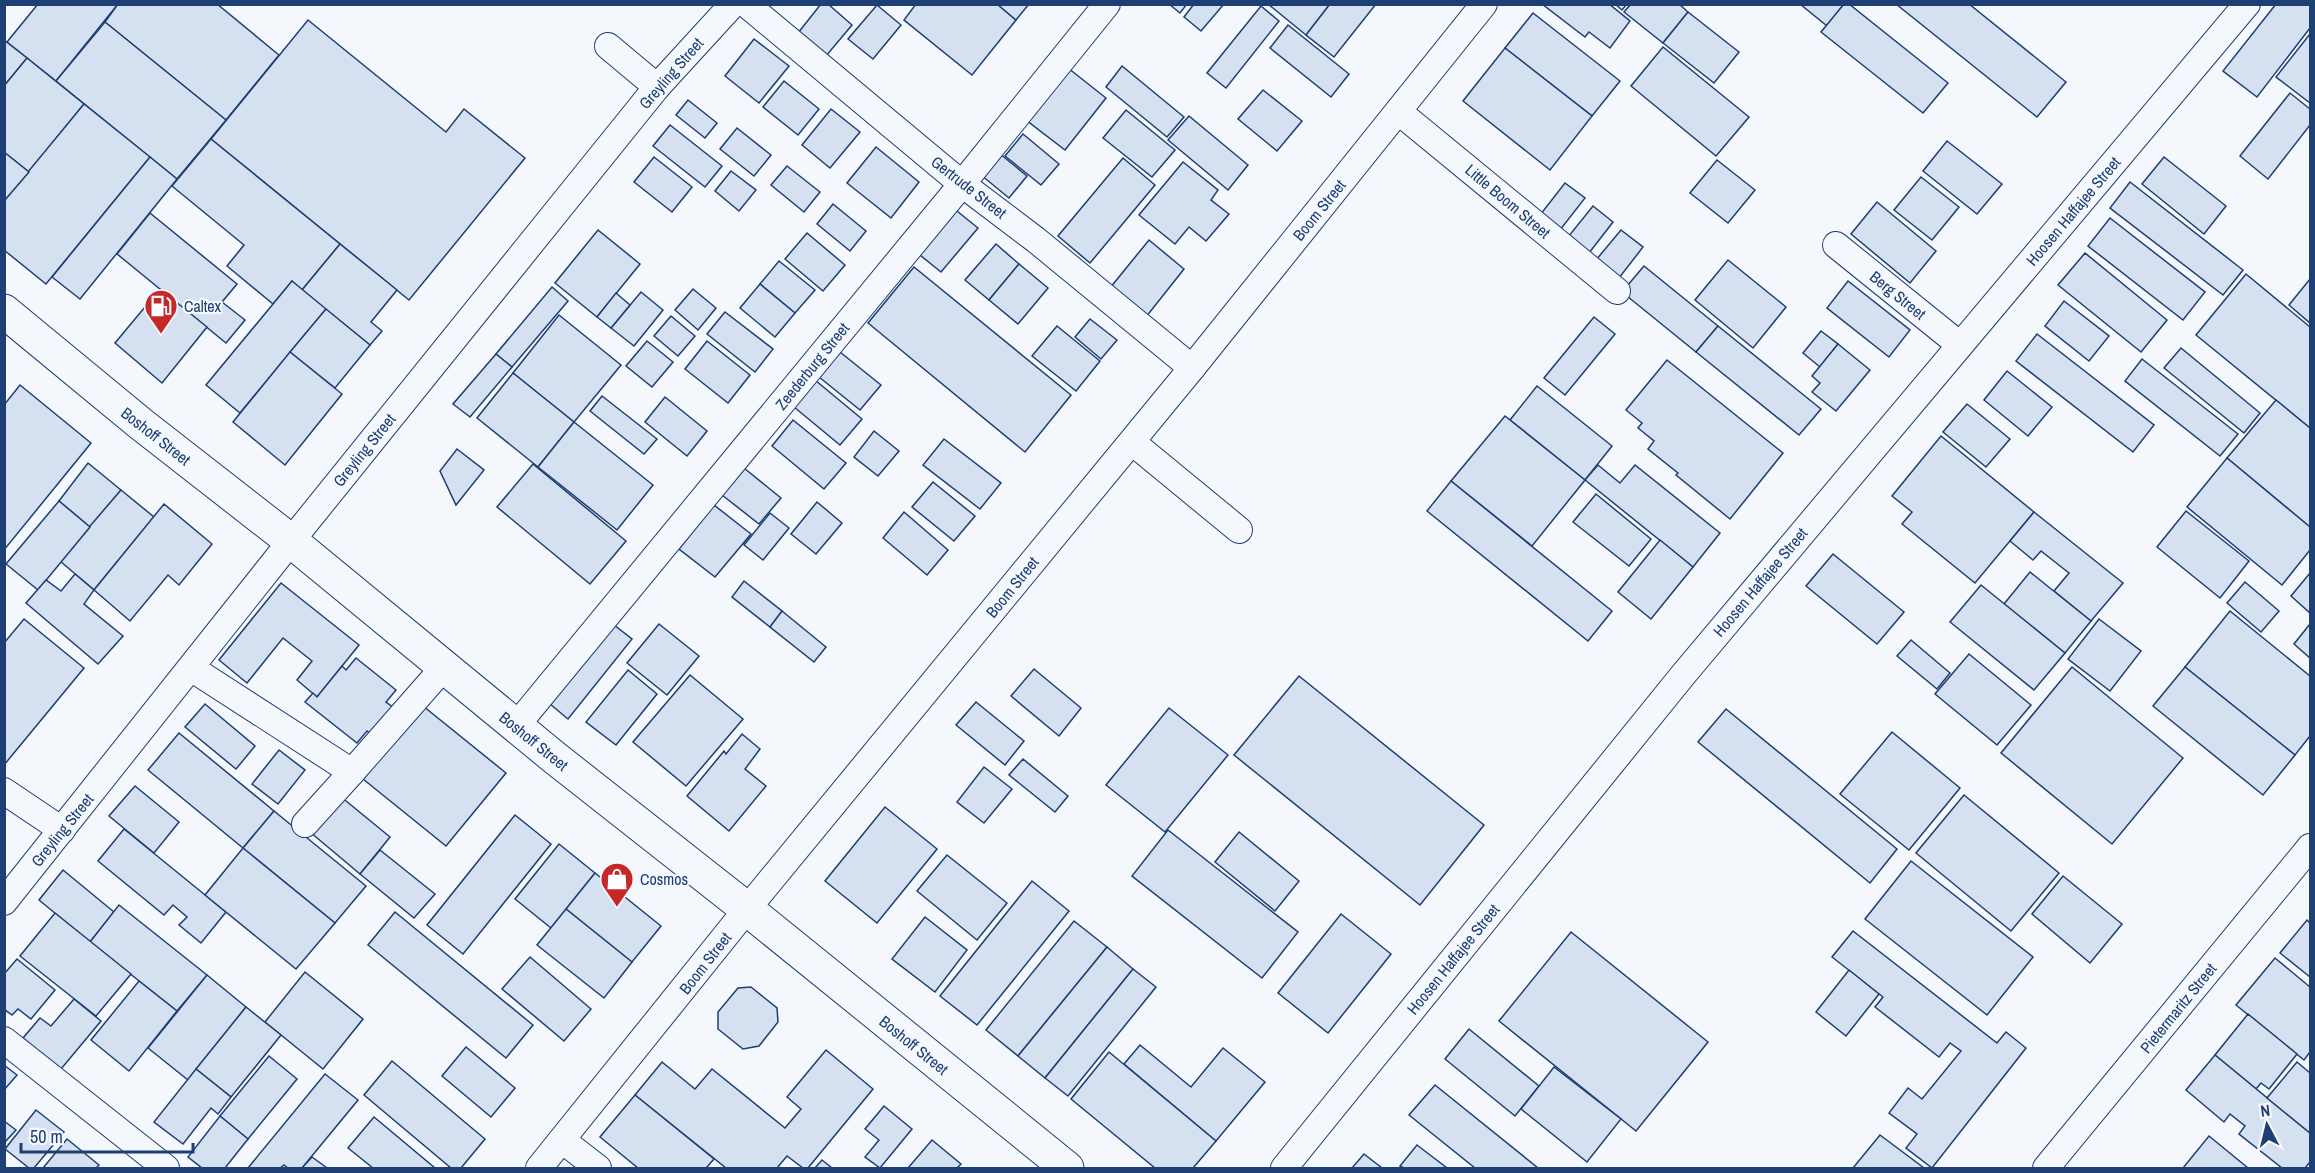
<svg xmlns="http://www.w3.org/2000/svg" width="2315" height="1173" viewBox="0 0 2315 1173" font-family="'Archivo Narrow',sans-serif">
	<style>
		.building { fill: #d5e0f0; stroke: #1d3f73; stroke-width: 1.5 }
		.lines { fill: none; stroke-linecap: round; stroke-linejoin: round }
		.minor-casing { stroke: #1d3f73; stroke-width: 28 }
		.major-casing { stroke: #1d3f73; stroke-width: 35 }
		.minor { stroke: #f4f7fb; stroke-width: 26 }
		.major { stroke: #f4f7fb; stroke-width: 33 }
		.labels { text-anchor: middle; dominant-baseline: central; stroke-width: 4.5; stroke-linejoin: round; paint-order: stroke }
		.street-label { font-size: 16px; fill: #1d3f73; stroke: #f4f7fb }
		.poi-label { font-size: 16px; fill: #1d3f73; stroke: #f4f7fb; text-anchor: start }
	</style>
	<rect width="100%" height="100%" fill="#f4f7fb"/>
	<!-- building -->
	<g class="building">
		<path d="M38,4H118L56,81L7,42Z"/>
		<path d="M118,4H217L279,55L226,120L105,22Z"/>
		<path d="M821,4H828L852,25L826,56L798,33Z"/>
		<path d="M916,4H997L1016,20L972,75L904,20Z"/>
		<path d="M997,4H1029L1016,20Z"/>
		<path d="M1169,4H1187L1180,13Z"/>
		<path d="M1194,4H1224L1201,31L1184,17Z"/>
		<path d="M1268,4H1330L1306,35Z"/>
		<path d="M1330,4H1376L1334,57L1306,35Z"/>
		<path d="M1542,4H1609L1630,21L1610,48L1589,32L1585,37Z"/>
		<path d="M1615,4H1627L1622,10Z"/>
		<path d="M1631,4H1679L1688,12L1663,43L1624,12Z"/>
		<path d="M1800,4H1844L1827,26Z"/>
		<path d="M1844,4H1849L1948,83L1923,113L1821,32Z"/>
		<path d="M1896,4H1969L2066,82L2037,117Z"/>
		<path d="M2276,4H2310V28L2257,97L2223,71Z"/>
		<path d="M877,5L901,25L873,59L848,39Z"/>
		<path d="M1261,6L1279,21L1226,88L1207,73Z"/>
		<path d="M1688,12L1739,52L1714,83L1663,43Z"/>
		<path d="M1533,13L1620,81L1592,116L1505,48Z"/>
		<path d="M308,20L446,132L464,109L525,158L409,300L211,139Z"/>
		<path d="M105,22L226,120L177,179L56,81Z"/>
		<path d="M1288,25L1349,74L1331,97L1270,48Z"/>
		<path d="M2310,34V103L2276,77Z"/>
		<path d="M754,39L789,66L759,103L725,76Z"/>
		<path d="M4,40L27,58L4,86Z"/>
		<path d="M1663,47L1749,117L1716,156L1631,86Z"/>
		<path d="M1505,48L1592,116L1550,170L1463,101Z"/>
		<path d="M27,58L84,104L29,172L4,152V86Z"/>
		<path d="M1122,66L1184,117L1167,137L1106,87Z"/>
		<path d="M1068,68L1106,98L1065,150L1026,120Z"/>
		<path d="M784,81L819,109L798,135L763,107Z"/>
		<path d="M1263,90L1302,121L1277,151L1238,119Z"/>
		<path d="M2290,93L2310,109V125L2268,179L2240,156Z"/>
		<path d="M688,100L717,123L705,138L676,115Z"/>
		<path d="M84,104L150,157L46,284L4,250V201Z"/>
		<path d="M831,109L860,132L830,168L802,145Z"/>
		<path d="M1126,110L1175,150L1152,177L1103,138Z"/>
		<path d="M1189,116L1248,165L1228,190L1168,140Z"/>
		<path d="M670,125L722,166L705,187L653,146Z"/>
		<path d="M737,128L771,155L754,176L720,149Z"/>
		<path d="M1023,134L1059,164L1041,185L1005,156Z"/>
		<path d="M211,139L340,244L302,290L292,281L273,304L227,266L244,245L172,186Z"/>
		<path d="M1947,141L2002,184L1977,214L1923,171Z"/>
		<path d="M876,147L919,182L891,218L847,183Z"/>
		<path d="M4,152L29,172L4,201Z"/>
		<path d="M999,153L1027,176L1009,198L981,175Z"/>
		<path d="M150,157L177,179L80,299L52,277Z"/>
		<path d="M654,157L692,187L672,212L634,182Z"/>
		<path d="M2164,157L2226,206L2204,234L2142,184Z"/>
		<path d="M1123,158L1155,185L1090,263L1058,236Z"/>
		<path d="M1717,160L1755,190L1728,223L1690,193Z"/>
		<path d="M1183,162L1218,190L1211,200L1229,214L1206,241L1189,227L1175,244L1139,215Z"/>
		<path d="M787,166L820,192L804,212L771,185Z"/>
		<path d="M731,171L756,190L739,211L715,191Z"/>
		<path d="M1921,177L1959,207L1932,240L1894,210Z"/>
		<path d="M2130,182L2243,270L2223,295L2110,208Z"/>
		<path d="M1565,183L1585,198L1560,230L1540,215Z"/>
		<path d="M1877,202L1936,251L1910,283L1851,234Z"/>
		<path d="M833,204L866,231L850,251L817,224Z"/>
		<path d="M1593,206L1613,222L1589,253L1568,237Z"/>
		<path d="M952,207L978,228L941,272L915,251Z"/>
		<path d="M150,213L237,284L222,302L245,320L226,343L117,254Z"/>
		<path d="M2110,218L2205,292L2183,320L2088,246Z"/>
		<path d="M598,230L640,264L597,317L555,283Z"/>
		<path d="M1621,230L1643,247L1619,278L1596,260Z"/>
		<path d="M807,233L845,265L823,291L785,259Z"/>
		<path d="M1149,240L1184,269L1146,317L1110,288Z"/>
		<path d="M340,244L397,290L371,322L382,331L370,345L302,290Z"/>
		<path d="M996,244L1019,264L989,300L965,280Z"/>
		<path d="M2085,253L2167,320L2141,352L2058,285Z"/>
		<path d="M1728,260L1786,307L1753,348L1695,300Z"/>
		<path d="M779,261L815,290L795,313L760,284Z"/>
		<path d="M1019,264L1048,288L1018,324L989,300Z"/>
		<path d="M1644,266L1718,326L1696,352L1622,292Z"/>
		<path d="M914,267L1071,395L1025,452L868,323Z"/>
		<path d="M2246,274L2310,327V428L2196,335Z"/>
		<path d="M2310,279V323L2289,305Z"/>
		<path d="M292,281L326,309L240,413L206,385Z"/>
		<path d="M1848,281L1910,330L1889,357L1827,308Z"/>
		<path d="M760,284L795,313L775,337L740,308Z"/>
		<path d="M552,287L568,301L512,367L496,354Z"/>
		<path d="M160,289L207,327L162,383L115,343Z"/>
		<path d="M693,289L716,308L698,330L675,310Z"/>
		<path d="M641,292L663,310L634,346L611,328Z"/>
		<path d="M616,293L630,305L611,328L597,317Z"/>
		<path d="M2064,301L2109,336L2089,361L2045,326Z"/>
		<path d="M326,309L370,345L335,388L290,352Z"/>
		<path d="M725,312L773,349L755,372L707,334Z"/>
		<path d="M559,315L621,365L574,422L513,373Z"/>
		<path d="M671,316L695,336L678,356L654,336Z"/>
		<path d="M1594,317L1615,334L1565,395L1544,378Z"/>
		<path d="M1090,319L1117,340L1101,359L1075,337Z"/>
		<path d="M1057,326L1100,361L1076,391L1032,356Z"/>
		<path d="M1718,326L1821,409L1799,435L1696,352Z"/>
		<path d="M1821,331L1838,344L1820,367L1803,353Z"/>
		<path d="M2037,334L2154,425L2133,452L2016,361Z"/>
		<path d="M647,341L673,362L652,387L626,366Z"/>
		<path d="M707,341L750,375L728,403L685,369Z"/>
		<path d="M1838,344L1870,370L1836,411L1812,392L1820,383L1812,376Z"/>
		<path d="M2181,348L2260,413L2244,433L2164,368Z"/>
		<path d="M290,352L342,394L285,465L233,422Z"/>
		<path d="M840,352L881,385L860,410L819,377Z"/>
		<path d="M496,354L512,367L470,417L453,404Z"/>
		<path d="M2142,359L2238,434L2220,456L2125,381Z"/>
		<path d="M1667,360L1783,453L1730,519L1676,475L1678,473L1648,449L1654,441L1638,428L1642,423L1626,410Z"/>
		<path d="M2007,371L2052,407L2028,436L1984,400Z"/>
		<path d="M513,373L574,422L538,467L477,418Z"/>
		<path d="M815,380L862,419L840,445L794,407Z"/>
		<path d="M20,385L91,443L4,550V405Z"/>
		<path d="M1537,386L1612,446L1585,480L1510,420Z"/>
		<path d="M602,396L657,439L644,454L590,411Z"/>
		<path d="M665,397L707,431L687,456L645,422Z"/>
		<path d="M2276,400L2310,428V527L2227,458Z"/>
		<path d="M1967,404L2010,439L1986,467L1943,432Z"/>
		<path d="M1505,416L1585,480L1532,546L1451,481Z"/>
		<path d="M793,420L846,463L824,489L772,446Z"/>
		<path d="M574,422L653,485L617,530L538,467Z"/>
		<path d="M874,431L899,451L878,476L854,457Z"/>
		<path d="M1941,436L2034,512L1975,583L1902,524L1912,512L1892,496Z"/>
		<path d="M944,439L1001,483L980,509L923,465Z"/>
		<path d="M457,449L484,470L456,505L440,471Z"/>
		<path d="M2227,458L2310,527V550L2282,585L2187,507Z"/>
		<path d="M88,463L121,490L90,527L59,501Z"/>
		<path d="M533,464L626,541L590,584L497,507Z"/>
		<path d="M1598,465L1620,483L1635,465L1720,533L1693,567L1585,480Z"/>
		<path d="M744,468L781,498L759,524L722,495Z"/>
		<path d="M1451,481L1612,611L1588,641L1427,511Z"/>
		<path d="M933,482L975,516L954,541L912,507Z"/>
		<path d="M121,490L154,517L94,590L60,561Z"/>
		<path d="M1596,494L1651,539L1629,566L1573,522Z"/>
		<path d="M59,501L90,527L38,590L6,564Z"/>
		<path d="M817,502L842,523L816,554L791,534Z"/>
		<path d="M164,504L212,544L179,585L168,575L130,621L94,590Z"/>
		<path d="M714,505L751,534L715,577L679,549Z"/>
		<path d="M2186,511L2249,561L2220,598L2157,547Z"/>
		<path d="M904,512L948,550L927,575L883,538Z"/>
		<path d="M2034,512L2123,583L2091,621L2054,591L2069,573L2041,551L2033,560L2010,541Z"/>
		<path d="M770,513L789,528L763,560L744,545Z"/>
		<path d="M1660,540L1693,567L1651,619L1618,592Z"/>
		<path d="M1833,554L1904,612L1877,644L1806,586Z"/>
		<path d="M2030,572L2091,621L2065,653L2004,604Z"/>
		<path d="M2310,573V613L2291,596Z"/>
		<path d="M75,574L94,590L84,604L123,636L98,664L26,603L46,580L61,591Z"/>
		<path d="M744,581L782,611L770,627L732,597Z"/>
		<path d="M2245,582L2279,611L2261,632L2227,603Z"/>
		<path d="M281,583L359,645L317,697L297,680L312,661L283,638L247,683L219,660Z"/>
		<path d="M1981,585L2065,653L2034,690L1950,622Z"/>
		<path d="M782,611L826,647L814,662L770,627Z"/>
		<path d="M2230,611L2310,676V736L2295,755L2185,667Z"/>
		<path d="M24,619L84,668L4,765V643Z"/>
		<path d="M2099,619L2141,651L2110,691L2068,659Z"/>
		<path d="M659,624L699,656L667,695L627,663Z"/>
		<path d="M2310,624V658L2294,644Z"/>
		<path d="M614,625L632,639L568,719L550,704Z"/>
		<path d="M1911,640L1950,673L1937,689L1897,656Z"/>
		<path d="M1969,654L2031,705L1997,745L1935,694Z"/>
		<path d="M356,658L396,690L386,702L394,708L372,735L367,731L357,743L305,702L313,693L317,697L342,666L346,670Z"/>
		<path d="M2072,667L2183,758L2112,844L2001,753Z"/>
		<path d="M2185,667L2295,755L2263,795L2153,706Z"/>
		<path d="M1034,669L1081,708L1059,736L1011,696Z"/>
		<path d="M628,670L657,694L616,745L586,722Z"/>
		<path d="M690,675L743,719L686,786L633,742Z"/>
		<path d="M1299,676L1484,825L1420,905L1234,755Z"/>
		<path d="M976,702L1024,741L1005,765L956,725Z"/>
		<path d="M205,704L255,746L236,769L185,727Z"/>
		<path d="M423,706L506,773L446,846L363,779Z"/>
		<path d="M1169,708L1228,755L1165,832L1106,785Z"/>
		<path d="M1726,709L1897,849L1870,883L1698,742Z"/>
		<path d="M1892,732L1960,788L1909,850L1840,794Z"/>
		<path d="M179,733L274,811L243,848L148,770Z"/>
		<path d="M742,734L760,749L745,769L766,786L729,831L687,796L724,751L726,754Z"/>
		<path d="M279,750L305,770L278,804L252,784Z"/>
		<path d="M1023,759L1068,796L1055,812L1009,775Z"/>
		<path d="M984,767L1012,789L984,823L957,802Z"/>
		<path d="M135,786L179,822L154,853L109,816Z"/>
		<path d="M1964,795L2059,873L2011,931L1916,853Z"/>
		<path d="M340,796L390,837L360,874L310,832Z"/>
		<path d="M885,807L937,849L877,923L825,881Z"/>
		<path d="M274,811L366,886L335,923L243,848Z"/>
		<path d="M515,815L551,844L463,954L427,925Z"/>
		<path d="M124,829L226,912L201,943L179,925L187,917L173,905L164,915L98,861Z"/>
		<path d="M1168,830L1298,932L1262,978L1132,876Z"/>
		<path d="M1239,832L1299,881L1275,911L1215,862Z"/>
		<path d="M559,844L595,873L551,928L515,899Z"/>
		<path d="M243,848L335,923L296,969L205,895Z"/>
		<path d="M380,850L435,894L414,918L360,874Z"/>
		<path d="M947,855L1007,903L977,940L917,891Z"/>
		<path d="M1911,861L2033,957L1987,1015L1865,919Z"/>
		<path d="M63,870L114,912L90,942L39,900Z"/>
		<path d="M595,873L661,926L632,962L566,909Z"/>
		<path d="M2063,876L2122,924L2090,963L2032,914Z"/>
		<path d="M1032,881L1069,911L977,1025L940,996Z"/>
		<path d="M119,905L207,975L177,1011L90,942Z"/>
		<path d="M566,909L632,962L604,998L537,945Z"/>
		<path d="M395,912L533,1025L506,1058L368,945Z"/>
		<path d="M55,913L131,974L96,1016L20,956Z"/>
		<path d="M1341,914L1391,954L1328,1033L1278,993Z"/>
		<path d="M925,917L967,950L935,992L892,959Z"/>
		<path d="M2307,920L2310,923V977L2280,953Z"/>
		<path d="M1074,921L1107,947L1018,1056L986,1030Z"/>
		<path d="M1853,931L1997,1043L2006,1032L2026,1048L1932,1168L1906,1148L1917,1134L1889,1113L1908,1088L1922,1099L1961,1051L1950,1043L1939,1057L1875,1007L1883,997L1832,957Z"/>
		<path d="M1571,932L1708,1042L1636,1131L1499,1021Z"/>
		<path d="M1107,947L1133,969L1045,1078L1018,1056Z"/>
		<path d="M530,957L591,1009L564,1041L502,989Z"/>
		<path d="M2275,958L2310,987V1052L2304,1060L2236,1005Z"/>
		<path d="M17,959L55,990L31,1019L18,1009L12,1015L4,1009V974Z"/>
		<path d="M1133,969L1156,987L1068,1096L1045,1078Z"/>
		<path d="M1849,970L1879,994L1846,1036L1816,1012Z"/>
		<path d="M305,972L363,1019L323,1069L265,1022Z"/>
		<path d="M207,975L246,1007L188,1080L148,1048Z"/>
		<path d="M139,981L177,1011L129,1071L91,1040Z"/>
		<path d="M751,987L777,1008L778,1022L759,1046L743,1049L718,1029V1012L738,988Z"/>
		<path d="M74,999L101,1021L61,1069L23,1038L40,1018L51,1026Z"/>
		<path d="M246,1007L281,1035L231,1097L196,1069Z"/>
		<path d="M2248,1014L2297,1054L2269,1089L2261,1083L2256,1089L2215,1055Z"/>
		<path d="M1469,1029L1539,1086L1515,1116L1445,1059Z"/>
		<path d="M1140,1045L1191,1087L1223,1048L1265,1082L1216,1141L1124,1064Z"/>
		<path d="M466,1047L515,1088L491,1117L442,1076Z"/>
		<path d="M826,1050L873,1089L808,1168H803L787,1156L777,1168H726L635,1095L662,1062L695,1089L712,1069L785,1128L801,1109L787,1097Z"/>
		<path d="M1109,1052L1216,1141L1193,1168H1155L1071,1099Z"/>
		<path d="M2215,1055L2310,1133V1162L2305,1168H2282L2239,1134L2245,1126L2230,1114L2224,1122L2186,1090Z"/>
		<path d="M269,1056L297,1079L248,1139L220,1116Z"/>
		<path d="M392,1061L485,1139L461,1168H451L364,1095Z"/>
		<path d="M2297,1062L2310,1073V1133L2267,1098Z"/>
		<path d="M4,1065L17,1075L4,1090Z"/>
		<path d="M1554,1067L1621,1119L1587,1162L1521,1109Z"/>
		<path d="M196,1069L231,1097L218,1114L211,1108L183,1144L154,1122Z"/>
		<path d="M325,1074L358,1100L302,1168H288L284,1165L280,1168H248Z"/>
		<path d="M1435,1085L1538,1168H1475L1409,1115Z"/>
		<path d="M635,1095L714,1159L706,1168H638L600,1137Z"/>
		<path d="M884,1106L912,1129L880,1168L865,1157L879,1140L865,1129Z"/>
		<path d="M36,1110L64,1132L34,1168H29L5,1149Z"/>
		<path d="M220,1116L248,1139L225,1168H202L188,1157Z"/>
		<path d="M374,1117L435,1168H373L348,1148Z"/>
		<path d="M4,1121L16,1130L4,1143Z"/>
		<path d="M1880,1135L1924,1168H1853Z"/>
		<path d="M2209,1136L2248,1168H2183Z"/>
		<path d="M67,1139L99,1165L96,1168H43Z"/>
		<path d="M932,1140L961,1164L957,1168H908Z"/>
		<path d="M1417,1145L1447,1168H1404L1400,1166Z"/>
		<path d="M1364,1154L1382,1168H1352Z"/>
		<path d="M312,1157L327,1168H302Z"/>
		<path d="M822,1160L832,1168H815Z"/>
	</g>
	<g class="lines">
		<!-- minor casing -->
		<g class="minor-casing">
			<g id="minor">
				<path d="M746,4L962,184L1036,240L1192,368"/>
				<path d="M608,46L657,87"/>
				<path d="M1399,112L1617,291"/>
				<path d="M1836,245L1960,345"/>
				<path d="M1132,442L1239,530"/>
				<path d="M191,668L352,772L444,667"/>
				<path d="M516,726L962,184L1107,4"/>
				<path d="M4,791L62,830"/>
				<path d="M305,824L352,772"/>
				<path d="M4,902L291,541L657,87L733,4"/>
				<path d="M4,1040L166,1168"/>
				<path d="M562,1140L598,1168"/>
				<path d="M539,1168L747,909L1192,368L1484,4"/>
				<path d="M1284,1168L1683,675L2247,4"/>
				<path d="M2046,1168L2310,847"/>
			</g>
		</g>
		<!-- major casing -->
		<g class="major-casing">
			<path id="major" d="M4,311L141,424L291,541L555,758L747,909L1067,1168"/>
		</g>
		<!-- minor -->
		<use href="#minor" class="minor"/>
		<!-- major -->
		<use href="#major" class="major"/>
	</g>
	<!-- icons -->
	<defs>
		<g id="fuel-pin" transform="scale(1.725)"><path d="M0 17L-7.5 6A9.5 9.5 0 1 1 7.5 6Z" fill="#c62828" stroke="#f4f7fb"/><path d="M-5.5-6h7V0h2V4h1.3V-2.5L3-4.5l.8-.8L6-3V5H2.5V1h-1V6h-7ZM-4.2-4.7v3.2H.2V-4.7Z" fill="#fff"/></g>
		<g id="shop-pin" transform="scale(1.725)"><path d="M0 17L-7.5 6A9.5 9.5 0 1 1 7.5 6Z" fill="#c62828" stroke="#f4f7fb"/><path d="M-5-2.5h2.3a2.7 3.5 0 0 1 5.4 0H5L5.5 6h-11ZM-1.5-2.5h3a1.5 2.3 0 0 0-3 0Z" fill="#fff"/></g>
	</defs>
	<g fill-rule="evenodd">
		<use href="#fuel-pin" x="161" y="306"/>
		<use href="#shop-pin" x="617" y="879"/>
	</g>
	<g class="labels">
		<!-- street labels -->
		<g class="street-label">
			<text transform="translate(671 73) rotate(-49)">Greyling Street</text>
			<text transform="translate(969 187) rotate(38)">Gertrude Street</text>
			<text transform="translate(1508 201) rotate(40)">Little Boom Street</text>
			<text transform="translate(1319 210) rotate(-51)">Boom Street</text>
			<text transform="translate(2073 211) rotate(-50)">Hoosen Haffajee Street</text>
			<text transform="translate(1898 295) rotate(39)">Berg Street</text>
			<text transform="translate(812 366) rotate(-51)">Zeederburg Street</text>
			<text transform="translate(156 436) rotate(38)">Boshoff Street</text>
			<text transform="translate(364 450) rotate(-51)">Greyling Street</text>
			<text transform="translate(1760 582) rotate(-50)">Hoosen Haffajee Street</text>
			<text transform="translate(1012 587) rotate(-51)">Boom Street</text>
			<text transform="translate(534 741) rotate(39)">Boshoff Street</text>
			<text transform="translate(62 830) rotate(-51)">Greyling Street</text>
			<text transform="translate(1453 959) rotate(-51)">Hoosen Haffajee Street</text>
			<text transform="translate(705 963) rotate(-52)">Boom Street</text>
			<text transform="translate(2178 1008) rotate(-51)">Pietermaritz Street</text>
			<text transform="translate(914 1045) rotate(39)">Boshoff Street</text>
		</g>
		<!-- poi labels -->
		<g class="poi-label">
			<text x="184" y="306">Caltex</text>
			<text x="640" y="879">Cosmos</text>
		</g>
	</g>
	<!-- border -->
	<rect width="2315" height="1173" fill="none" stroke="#1d3f73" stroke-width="12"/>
	<!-- north arrow -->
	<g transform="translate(2267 1125) rotate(353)" stroke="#f4f7fb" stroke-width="4.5" paint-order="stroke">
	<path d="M0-4.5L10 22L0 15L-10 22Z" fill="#1d3f73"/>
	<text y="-9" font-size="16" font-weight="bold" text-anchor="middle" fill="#1d3f73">N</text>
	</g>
	<!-- scale -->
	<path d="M21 1143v9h172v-9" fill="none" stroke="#1d3f73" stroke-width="3"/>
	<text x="30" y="1143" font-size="18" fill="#1d3f73" stroke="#f4f7fb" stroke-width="4.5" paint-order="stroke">50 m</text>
</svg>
